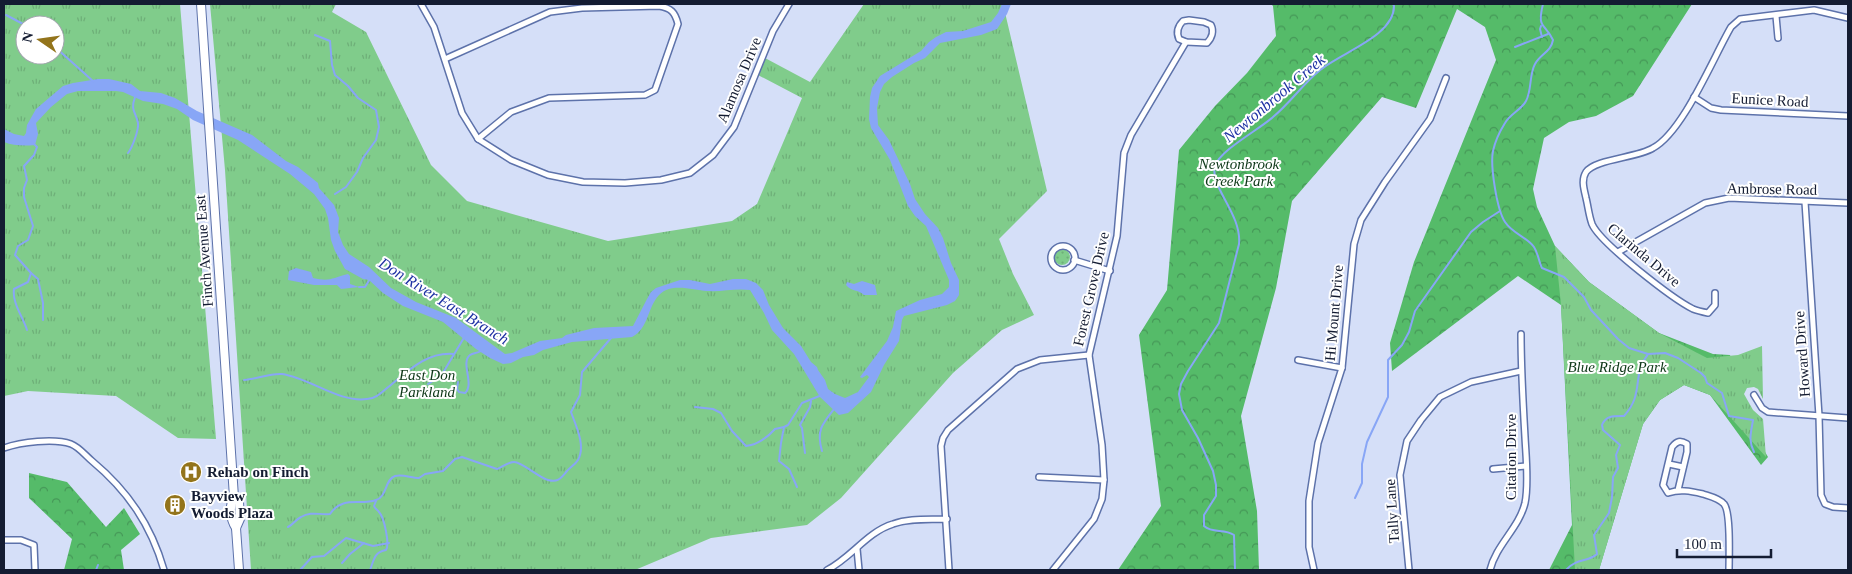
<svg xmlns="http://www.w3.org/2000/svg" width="1852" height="574" viewBox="0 0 1852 574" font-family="Georgia,serif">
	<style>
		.grass { fill: url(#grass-dots) }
		.forest { fill: url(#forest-crowns) }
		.park { fill: url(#park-tufts); fill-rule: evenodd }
		.water { fill: #88a6f6 }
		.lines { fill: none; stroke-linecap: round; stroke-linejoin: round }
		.stream { stroke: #88a6f6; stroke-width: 2 }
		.street-casing { stroke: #5d72aa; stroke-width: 8 }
		.secondary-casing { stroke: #5d72aa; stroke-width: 10 }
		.street { stroke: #fff; stroke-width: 5 }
		.secondary { stroke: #fff; stroke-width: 8 }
		.labels { text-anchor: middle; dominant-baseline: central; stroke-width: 4; stroke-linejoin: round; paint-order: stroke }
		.street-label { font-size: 15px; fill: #141c32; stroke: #fff }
		.park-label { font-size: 15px; font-style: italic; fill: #0d3717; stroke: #fff }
		.poi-label { font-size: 15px; font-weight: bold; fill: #141c32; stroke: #fff; text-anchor: start }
		.water-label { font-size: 16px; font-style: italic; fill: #1e32a3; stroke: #fff }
	</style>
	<defs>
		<pattern id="grass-dots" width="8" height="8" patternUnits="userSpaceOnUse" patternTransform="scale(1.25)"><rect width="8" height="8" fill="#80cc8b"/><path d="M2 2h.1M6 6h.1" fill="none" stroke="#6eaf78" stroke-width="1.8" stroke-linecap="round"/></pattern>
		<pattern id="forest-crowns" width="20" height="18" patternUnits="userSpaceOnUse" patternTransform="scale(1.25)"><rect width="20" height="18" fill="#55bb69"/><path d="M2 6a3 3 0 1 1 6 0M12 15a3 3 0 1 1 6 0" fill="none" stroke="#459757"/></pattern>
		<pattern id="park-tufts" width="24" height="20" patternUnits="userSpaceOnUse" patternTransform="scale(1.25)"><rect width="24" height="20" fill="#80cc8b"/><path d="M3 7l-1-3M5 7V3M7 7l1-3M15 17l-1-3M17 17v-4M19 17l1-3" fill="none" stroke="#6eaf78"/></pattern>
	</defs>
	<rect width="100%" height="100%" fill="#d5dff8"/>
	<!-- grass -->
	<circle class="grass" cx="1062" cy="257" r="8"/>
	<!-- forest -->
	<g class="forest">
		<path d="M1271,4H1692L1633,96L1596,116L1569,122L1544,138L1533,189L1537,207L1555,246L1589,282L1659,333L1713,354L1730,355L1757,438L1768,457L1761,465L1710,395L1684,385L1660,400L1643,424L1599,570H1549L1572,525L1561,305L1518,276L1392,371L1390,343L1414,262L1496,60L1485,27L1457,9L1416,108L1382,97L1292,201L1276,288L1241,416L1257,511L1259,570H1118L1161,506L1139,335L1167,290L1179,150L1215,106L1247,73L1276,36L1273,6Z"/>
		<path d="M29,473L67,482L106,527L124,508L140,534L121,550L124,570H64L72,539L29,498Z"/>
	</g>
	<!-- park -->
	<g class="park">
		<path d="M4,4H180L216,439L178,438L116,396L28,391L4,396ZM25,25H55V55H25Z"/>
		<path d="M210,4H336L332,12L366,32L431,165L467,201L608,241L732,221L757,204L802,98L758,75L765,58L810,82L864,4H1003L1047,191L999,239L1013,274L1034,315L1002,330L953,373L841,498L807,525L711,538L635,570H251L225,170Z"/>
		<path d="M1555,246L1589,282L1659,333L1707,358L1738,355L1762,346L1763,399L1758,389L1754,387L1747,388L1744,394L1753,410L1763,419L1766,457L1710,395L1684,385L1660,400L1643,424L1599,570H1575L1561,305Z"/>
	</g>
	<!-- water -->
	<g class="water">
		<path d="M1002,4H1011L1007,14L997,29L981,35L940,43L925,58L914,63L892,77L884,84L880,92L877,108L878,125L889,140L910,184L915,199L925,214L938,228L943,238L951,263L959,280V295L955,301L947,305L904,316L902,320L899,341L884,365L871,392L848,413L839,415L820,397L794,354L772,330L764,313L750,290C735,288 722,292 707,291C693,290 671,282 659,295C647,308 649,328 632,337L572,342L543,350L534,355L523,357L511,363L503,364L490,358L476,349L443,322L403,306L383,293L369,280L363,279L345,269L335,251L331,240L328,218L325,209L314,194L290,174L238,140L193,120L177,109L163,104L143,101L123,92L116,91H78L67,94L51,107L36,123L38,134L35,145C24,146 14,146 4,142V129L14,134L24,136L26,133L27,125L36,109L63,86L73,83L98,79H109L131,84L140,91L161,93L175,98L197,111L252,135L286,161L298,167L318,183L319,188L334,205L339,218L338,232L343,245L349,254L369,267L391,288L416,302L456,318L505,354L512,353L540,341L562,338L566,335L594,328L633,326L647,299L651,292L656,288L680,280H690L710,284L733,279H746L756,283L763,290L769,305L783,328L801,346L811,362L817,367L818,370L825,380L828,389L835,394L845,398L858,392L869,377L867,375L862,378L860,377L887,341L893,327L896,311L920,300L942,294L949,287V280L926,226L915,216L908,206L890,160L871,128L869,119L870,97L872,88L880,76L921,51L929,42L936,37L946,32L963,31L991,22L998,13Z"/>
		<path d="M296,268L311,272L313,278C330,282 332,278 348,274L350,276V284L359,287L341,289L337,285H314L288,280L289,271Z"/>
		<path d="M862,281L875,285L877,295H864C858,289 852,292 846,285L847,282L854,284Z"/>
	</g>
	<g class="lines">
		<!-- stream -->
		<g class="stream">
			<path d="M1543,4C1537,29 1544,22 1553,40C1551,52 1540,54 1535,64C1529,75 1532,90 1526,101C1521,110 1510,114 1505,123C1500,131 1495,142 1493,151C1490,166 1497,210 1505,222C1513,234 1527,237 1534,247C1538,253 1539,262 1542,268L1564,277L1584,297L1591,310L1618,339L1629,348L1648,354L1665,353L1678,358L1701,373L1705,377L1707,383L1722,393L1729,416L1753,420C1751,433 1748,440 1754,452"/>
			<path d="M6,15L25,25"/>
			<path d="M1541,26L1540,29L1542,37"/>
			<path d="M315,35L330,41L332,65L335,75L348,86L358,98L376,110L379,127L376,140L363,158L357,172L346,187L335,194"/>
			<path d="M55,47L94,82"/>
			<path d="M1515,47L1548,34"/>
			<path d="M34,144L37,147L34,155L24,166L27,180L24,188V197L33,226L28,240L18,246L15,255L31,273L38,279L43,303V320"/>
			<path d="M128,153C132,148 139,130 138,123C136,112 130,111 135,97"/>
			<path d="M359,287H365L370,279"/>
			<path d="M27,330C23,317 12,303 14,289L28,282L31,273"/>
			<path d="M244,380C257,379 270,373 282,374C310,378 339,403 367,399C375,399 381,393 387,388C407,372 426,352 453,354"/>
			<path d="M458,382L457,389L459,392L465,393C475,384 460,363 470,355C473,353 478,353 481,351"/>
			<path d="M428,384L441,376L465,336"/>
			<path d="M695,407L713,409L721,413L732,431L746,446C757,445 768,437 775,429L784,427"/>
			<path d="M822,451C816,431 822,424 834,409"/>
			<path d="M805,453L802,428L800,425L810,407L811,401"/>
			<path d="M797,487L789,469L779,461L781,443L784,427L788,425L802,403L822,395"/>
			<path d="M1355,498L1362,483V464L1367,442L1388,397V360L1402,345L1409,332L1415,311L1471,232L1483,222L1500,211"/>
			<path d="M288,527C294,524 295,520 301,517C311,511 319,515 330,514C343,495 360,506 376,500C387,497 385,479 395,476C403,474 411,478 419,478L425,474L443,471L455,459L462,457L497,469C502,467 508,462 514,462C522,462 538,477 548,480C558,483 561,478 567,471C570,467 575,465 578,460C586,446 576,426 571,412L580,395L582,372L611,338"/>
			<path d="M342,563L350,554L364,543"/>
			<path d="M96,570L98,565"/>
			<path d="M300,570L312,557L324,556L346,538L373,546L389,543"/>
			<path d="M370,570C374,560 374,552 386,550C390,544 384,517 379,512C378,510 375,509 374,506L376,501"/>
			<path d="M1235,570L1234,535C1224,528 1213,534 1204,526V515L1216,496V485L1213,471L1198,438L1182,410L1179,394L1181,384L1188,371L1219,323L1239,244C1242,214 1209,186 1215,166C1220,150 1260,129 1273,117C1290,103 1302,85 1319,71C1339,53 1394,37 1394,6L1393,4"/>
			<path d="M1566,570C1576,558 1589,562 1597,554L1594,535L1609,513L1612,497L1613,477L1618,468L1616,455L1620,445L1603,430L1602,425C1606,415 1615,416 1624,416C1639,399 1636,388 1640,368C1641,363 1646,358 1648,354"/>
		</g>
		<!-- street casing -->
		<g class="street-casing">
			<g id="street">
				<path d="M421,4L434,27L462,113L478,139L511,160L548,175L583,182L625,183L661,180L690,173L713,155L734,127L773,31L789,4"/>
				<path d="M1776,16L1778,38"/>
				<path d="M1189,20L1204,22L1211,25C1214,31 1212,38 1207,43L1186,42L1179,39C1176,32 1178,26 1183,21Z"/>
				<path d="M445,59L550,12L582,8L659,6C671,8 675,12 678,24L655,90L645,95L549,98L511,112L478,139"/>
				<path d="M1694,97L1711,108L1721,110L1848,116"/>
				<path d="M1805,202L1819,416L1821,495L1825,504L1833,507L1848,508"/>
				<circle cx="1063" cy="258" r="12"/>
				<path d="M1618,252L1705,203L1729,198L1848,203"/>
				<path d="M1074,260L1110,271"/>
				<path d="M1715,293V305L1708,313C1703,312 1698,311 1693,309C1673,299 1600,243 1592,224C1589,216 1588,206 1586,198C1584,189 1581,180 1586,172C1595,159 1637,158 1653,148C1683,132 1713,58 1731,27L1740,19L1814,10L1848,18"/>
				<path d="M1298,360L1342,368"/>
				<path d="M1754,395L1762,408L1768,412L1848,418"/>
				<path d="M4,448C21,442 54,438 71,444C79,447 86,456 92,461C128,491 151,525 164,570"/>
				<path d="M1669,464L1683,467"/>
				<path d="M1493,469L1526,466"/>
				<path d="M1039,477L1104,480"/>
				<path d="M1678,490L1687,452V444C1680,440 1677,441 1672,447L1663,485L1668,493C1680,489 1690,491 1703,494C1709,496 1719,498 1724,504C1731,512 1729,558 1729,570"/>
				<path d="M4,540H21L34,545L35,570"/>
				<path d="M857,549L859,570"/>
				<path d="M827,570C851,558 867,532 893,524C910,518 929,520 947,519"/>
				<path d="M949,570L941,446L943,438L948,430L1017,369L1040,360L1089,355"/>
				<path d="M1053,570L1094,519L1102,499L1104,480L1102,445L1089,355L1117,236L1124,153L1131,135L1186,42"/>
				<path d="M1314,570L1309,547V501L1318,443L1342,368L1354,244L1361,220L1385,182L1430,119L1446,78"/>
				<path d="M1409,570L1400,475L1407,441L1421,420L1440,397L1471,382L1521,371"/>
				<path d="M1490,570C1496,545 1519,528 1525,503C1529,484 1526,457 1525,437C1523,403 1521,368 1521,334"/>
			</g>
		</g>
		<!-- secondary casing -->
		<g class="secondary-casing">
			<g id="secondary">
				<path d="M201,4L234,497C229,506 230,519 236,528"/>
				<path d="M234,497L239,502L240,519L236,528L239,570"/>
			</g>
		</g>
		<!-- street -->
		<use href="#street" class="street"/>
		<!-- secondary -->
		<use href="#secondary" class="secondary"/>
	</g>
	<!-- icons -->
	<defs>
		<g id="hospital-disc" transform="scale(1.125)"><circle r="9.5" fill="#93741b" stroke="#fff"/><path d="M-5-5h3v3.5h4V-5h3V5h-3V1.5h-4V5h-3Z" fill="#fff"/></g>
		<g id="building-disc" transform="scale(1.125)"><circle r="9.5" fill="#93741b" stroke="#fff"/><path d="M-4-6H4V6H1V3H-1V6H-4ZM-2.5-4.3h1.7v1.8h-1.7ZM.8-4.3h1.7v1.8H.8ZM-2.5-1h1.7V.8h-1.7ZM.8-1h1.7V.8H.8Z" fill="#fff"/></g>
	</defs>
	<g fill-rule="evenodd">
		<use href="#hospital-disc" x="191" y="472"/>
		<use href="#building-disc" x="175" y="505"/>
	</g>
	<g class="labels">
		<!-- street labels -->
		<g class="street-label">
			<text transform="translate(739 80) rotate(-67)">Alamosa Drive</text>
			<text transform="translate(1770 100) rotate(3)">Eunice Road</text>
			<text transform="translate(1772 189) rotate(1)">Ambrose Road</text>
			<text transform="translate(204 251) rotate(-94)">Finch Avenue East</text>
			<text transform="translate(1644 255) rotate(40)">Clarinda Drive</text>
			<text transform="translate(1091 289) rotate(-77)">Forest Grove Drive</text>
			<text transform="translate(1334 313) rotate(-85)">Hi Mount Drive</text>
			<text transform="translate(1802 354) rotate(-94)">Howard Drive</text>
			<text transform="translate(1511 457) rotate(-90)">Citation Drive</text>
			<text transform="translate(1392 511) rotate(-94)">Tally Lane</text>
		</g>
		<!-- park labels -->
		<g class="park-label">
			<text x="1239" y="164">Newtonbrook<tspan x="1239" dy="17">Creek Park</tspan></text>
			<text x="1617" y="367">Blue Ridge Park</text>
			<text x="427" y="375">East Don<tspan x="427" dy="17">Parkland</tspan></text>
		</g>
		<!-- poi labels -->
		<g class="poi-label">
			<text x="207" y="472">Rehab on Finch</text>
			<text x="191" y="496">Bayview<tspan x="191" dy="17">Woods Plaza</tspan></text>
		</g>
		<!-- water labels -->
		<g class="water-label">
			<text transform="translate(1274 98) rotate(-40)">Newtonbrook Creek</text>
			<text transform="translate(444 301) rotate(32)">Don River East Branch</text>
		</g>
	</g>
	<!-- border -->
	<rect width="1852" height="574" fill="none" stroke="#141c32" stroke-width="10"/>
	<!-- north arrow -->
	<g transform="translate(40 40) rotate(283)"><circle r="24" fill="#ffffff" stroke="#a1a4ad"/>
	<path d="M0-4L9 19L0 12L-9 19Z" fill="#93741b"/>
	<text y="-8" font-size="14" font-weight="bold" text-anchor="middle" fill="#141c32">N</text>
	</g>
	<!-- scale -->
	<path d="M1677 549v8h94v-8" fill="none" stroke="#141c32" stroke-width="2.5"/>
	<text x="1684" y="549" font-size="15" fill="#141c32" stroke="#ffffff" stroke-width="4" paint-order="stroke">100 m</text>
</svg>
